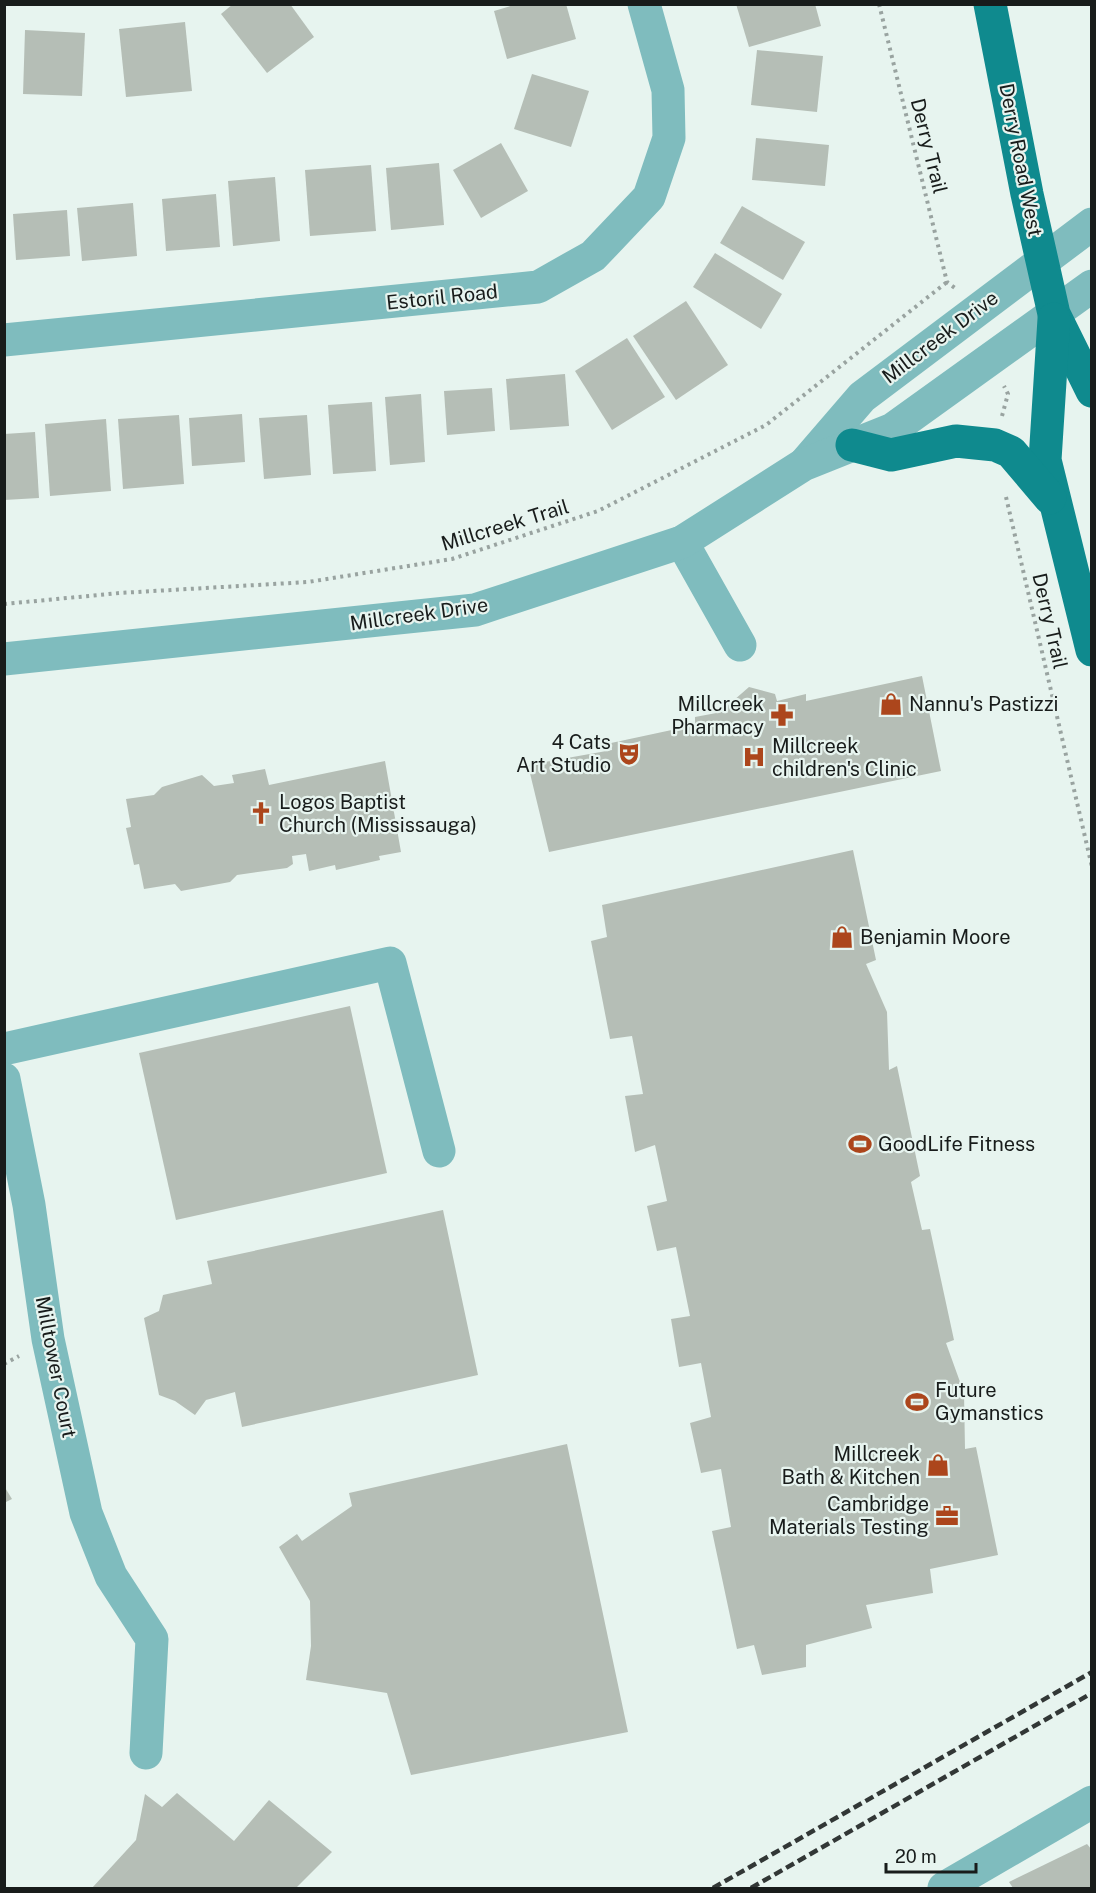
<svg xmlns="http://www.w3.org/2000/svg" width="1096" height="1893" viewBox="0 0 1096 1893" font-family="'Public Sans',sans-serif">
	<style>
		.building { fill: #b5beb6 }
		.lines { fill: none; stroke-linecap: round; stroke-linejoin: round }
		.path { stroke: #99a3a0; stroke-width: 4; stroke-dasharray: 3 4.5; stroke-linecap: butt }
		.minor { stroke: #7fbcbe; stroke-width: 33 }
		.major { stroke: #0f8a8e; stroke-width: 33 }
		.rail { stroke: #323736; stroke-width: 4.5; stroke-dasharray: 9 4.5; stroke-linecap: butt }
		.labels { text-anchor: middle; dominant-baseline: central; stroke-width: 4.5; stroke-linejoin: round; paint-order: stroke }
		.street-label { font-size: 20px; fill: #181c1b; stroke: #e7f4ef }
		.poi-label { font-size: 20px; fill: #181c1b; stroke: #e7f4ef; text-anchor: start }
	</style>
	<rect width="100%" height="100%" fill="#e7f4ef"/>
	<!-- building -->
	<g class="building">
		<path d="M233,4H290L314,37L267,73L221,14Z"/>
		<path d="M517,4H566L576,39L507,59L494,11Z"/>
		<path d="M736,4H815L821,26L749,47Z"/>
		<path d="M185,22L192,91L126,97L119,29Z"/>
		<path d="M25,30L85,33L82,96L23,94Z"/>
		<path d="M757,50L823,56L817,112L751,105Z"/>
		<path d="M532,74L589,91L571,147L514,129Z"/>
		<path d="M756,138L829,145L825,186L752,180Z"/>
		<path d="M501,143L528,191L481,218L453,170Z"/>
		<path d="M439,163L444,225L391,230L386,168Z"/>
		<path d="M371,165L376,231L310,236L305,170Z"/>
		<path d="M275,177L280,241L233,246L228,181Z"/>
		<path d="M216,194L220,247L166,251L162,199Z"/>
		<path d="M133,203L137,256L82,261L77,208Z"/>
		<path d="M742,206L805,242L783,280L720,243Z"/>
		<path d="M67,210L70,256L16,260L13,214Z"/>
		<path d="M715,253L782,294L761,329L693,287Z"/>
		<path d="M686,301L728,365L676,400L633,336Z"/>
		<path d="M627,338L665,397L612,430L575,371Z"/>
		<path d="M565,374L569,426L510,430L506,379Z"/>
		<path d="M492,388L495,431L447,435L444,391Z"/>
		<path d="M421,394L425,462L390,465L385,397Z"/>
		<path d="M372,402L376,471L333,474L328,405Z"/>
		<path d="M242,414L245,462L192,466L189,418Z"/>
		<path d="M179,415L184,484L123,489L118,419Z"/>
		<path d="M307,415L311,475L264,479L259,418Z"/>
		<path d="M106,419L111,491L50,496L45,424Z"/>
		<path d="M35,432L39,498L4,500V434Z"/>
		<path d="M922,676L941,771L549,852L528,765L612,750L611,743L695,725V717L727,711L726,707L749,687L775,694L777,701L806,694V701Z"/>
		<path d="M385,761L401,852L379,856L380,860L336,870L335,865L309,871L306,854L292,856L293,864L287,868L237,875L230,882L181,891L175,884L144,889L139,864L134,865L126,828L131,827L126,799L154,795L162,787L202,775L214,786L234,783L232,775L265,769L269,785Z"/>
		<path d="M853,850L876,960L866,964L887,1012L889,1070L897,1066L920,1176L911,1182L922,1230L930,1229L954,1340L946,1343L964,1393L965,1449L976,1447L998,1555L930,1569L933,1593L866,1605L872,1628L806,1645V1667L762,1675L754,1645L737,1649L712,1531L731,1527L721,1469L701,1473L690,1423L711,1417L701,1363L679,1367L671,1319L690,1316L676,1247L657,1251L647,1206L667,1201L655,1145L635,1152L625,1096L643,1094L632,1036L610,1039L591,941L607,937L602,905Z"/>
		<path d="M350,1006L387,1173L176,1220L139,1053Z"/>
		<path d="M443,1210L478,1375L242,1427L235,1392L206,1400L195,1415L175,1401L159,1395L144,1318L159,1311L163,1295L212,1284L207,1261Z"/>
		<path d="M567,1444L628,1732L411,1775L387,1693L306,1680L311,1646L310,1601L279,1547L297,1534L302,1541L352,1506L349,1493Z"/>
		<path d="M4,1486L12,1499L4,1503Z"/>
		<path d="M177,1793L234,1841L269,1800L332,1852L296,1888H92L136,1840L145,1794L162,1807Z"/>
		<path d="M1087,1844L1092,1850V1888H1013L1009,1882Z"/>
	</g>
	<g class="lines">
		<!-- path -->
		<g class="path">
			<path d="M879,4L947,282L955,288"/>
			<path d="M1002,416L1008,394L1004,386"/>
			<path d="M1006,497L1092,867"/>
			<path d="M4,604L120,593L308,582L452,559L598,511L766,425L947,282"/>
			<path d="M4,1364L19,1356"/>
		</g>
		<!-- minor -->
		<g class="minor">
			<path d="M4,340L538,287L593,256L649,197L669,138L668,90L644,4"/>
			<path d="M806,462L862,397L1092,224"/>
			<path d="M682,542L740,645"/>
			<path d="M4,659L475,610L682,542L803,465L893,429L1092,286"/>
			<path d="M4,1049L390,963L439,1151"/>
			<path d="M4,1079L29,1205L48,1339L86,1513L111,1576L152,1639L146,1753"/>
			<path d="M944,1888L1092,1802"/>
		</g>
		<!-- major -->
		<g class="major">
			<path d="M990,4L1027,194L1054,314L1092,391"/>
			<path d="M1054,319L1045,460L1092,650"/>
			<path d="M852,445L891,455L956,441L995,445L1011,452L1050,498"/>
		</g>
		<!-- rail -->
		<g class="rail">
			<path d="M713,1888L1092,1672"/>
			<path d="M751,1888L1092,1693"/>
		</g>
	</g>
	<!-- icons -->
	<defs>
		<g id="shop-bare" transform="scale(1.8)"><path d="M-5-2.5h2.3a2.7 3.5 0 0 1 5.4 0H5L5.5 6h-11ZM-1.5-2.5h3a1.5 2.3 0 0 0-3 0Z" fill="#ac461c" stroke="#e7f4ef" stroke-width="2.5" paint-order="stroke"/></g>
		<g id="pharmacy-bare" transform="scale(1.8)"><path d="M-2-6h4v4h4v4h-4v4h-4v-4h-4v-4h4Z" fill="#ac461c" stroke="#e7f4ef" stroke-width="2.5" paint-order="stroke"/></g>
		<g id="theatre-bare" transform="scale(1.8)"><path d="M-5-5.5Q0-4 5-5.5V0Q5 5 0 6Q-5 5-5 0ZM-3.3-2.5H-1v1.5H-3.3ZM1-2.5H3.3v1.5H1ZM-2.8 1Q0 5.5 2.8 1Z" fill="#ac461c" stroke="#e7f4ef" stroke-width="2.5" paint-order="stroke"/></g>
		<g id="hospital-bare" transform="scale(1.8)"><path d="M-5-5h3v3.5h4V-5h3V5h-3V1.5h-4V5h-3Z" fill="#ac461c" stroke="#e7f4ef" stroke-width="2.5" paint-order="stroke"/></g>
		<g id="church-bare" transform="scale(1.8)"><path d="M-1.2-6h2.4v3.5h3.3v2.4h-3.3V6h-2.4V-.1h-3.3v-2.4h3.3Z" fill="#ac461c" stroke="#e7f4ef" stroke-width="2.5" paint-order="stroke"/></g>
		<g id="stadium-bare" transform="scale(1.8)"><path d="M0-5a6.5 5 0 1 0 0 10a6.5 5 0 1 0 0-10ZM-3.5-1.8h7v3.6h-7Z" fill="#ac461c" stroke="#e7f4ef" stroke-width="2.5" paint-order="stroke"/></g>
		<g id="office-bare" transform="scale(1.8)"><path d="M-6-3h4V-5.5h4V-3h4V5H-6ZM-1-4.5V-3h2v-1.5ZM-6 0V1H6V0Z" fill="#ac461c" stroke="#e7f4ef" stroke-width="2.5" paint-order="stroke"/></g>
	</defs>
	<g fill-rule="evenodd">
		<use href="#shop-bare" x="891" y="704"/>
		<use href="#pharmacy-bare" x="782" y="715"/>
		<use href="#theatre-bare" x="629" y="754"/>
		<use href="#hospital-bare" x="754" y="757"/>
		<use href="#church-bare" x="261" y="813"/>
		<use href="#shop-bare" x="842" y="937"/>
		<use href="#stadium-bare" x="860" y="1144"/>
		<use href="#stadium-bare" x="917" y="1402"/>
		<use href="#shop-bare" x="938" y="1465"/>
		<use href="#office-bare" x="947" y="1516"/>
	</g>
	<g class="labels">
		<!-- street labels -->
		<g class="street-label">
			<text transform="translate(929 146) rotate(76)">Derry Trail</text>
			<text transform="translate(1021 160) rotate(79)">Derry Road West</text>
			<text transform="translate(442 297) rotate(-6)">Estoril Road</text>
			<text transform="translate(940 337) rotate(-37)">Millcreek Drive</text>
			<text transform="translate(505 525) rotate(-17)">Millcreek Trail</text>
			<text transform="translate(419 614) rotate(-8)">Millcreek Drive</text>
			<text transform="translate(1050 621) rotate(77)">Derry Trail</text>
			<text transform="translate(56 1367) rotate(79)">Milltower Court</text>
		</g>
		<!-- poi labels -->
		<g class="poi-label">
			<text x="764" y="704" text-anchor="end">Millcreek<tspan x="764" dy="23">Pharmacy</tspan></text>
			<text x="909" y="704">Nannu's Pastizzi</text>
			<text x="611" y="742" text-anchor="end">4 Cats<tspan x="611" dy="23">Art Studio</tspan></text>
			<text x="772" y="746">Millcreek<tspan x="772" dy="23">children's Clinic</tspan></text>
			<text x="279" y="802">Logos Baptist<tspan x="279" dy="23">Church (Mississauga)</tspan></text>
			<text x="860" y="937">Benjamin Moore</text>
			<text x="878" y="1144">GoodLife Fitness</text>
			<text x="935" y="1390">Future<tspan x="935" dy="23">Gymanstics</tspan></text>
			<text x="920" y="1454" text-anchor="end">Millcreek<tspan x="920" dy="23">Bath &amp; Kitchen</tspan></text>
			<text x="929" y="1504" text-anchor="end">Cambridge<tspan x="929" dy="23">Materials Testing</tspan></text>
		</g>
	</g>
	<!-- border -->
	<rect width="1096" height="1893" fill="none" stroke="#181c1b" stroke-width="12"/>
	<!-- scale -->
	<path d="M886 1863v9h90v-9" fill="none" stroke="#181c1b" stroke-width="3"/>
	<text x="895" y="1863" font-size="18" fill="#181c1b" stroke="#e7f4ef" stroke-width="4.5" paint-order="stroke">20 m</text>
</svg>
